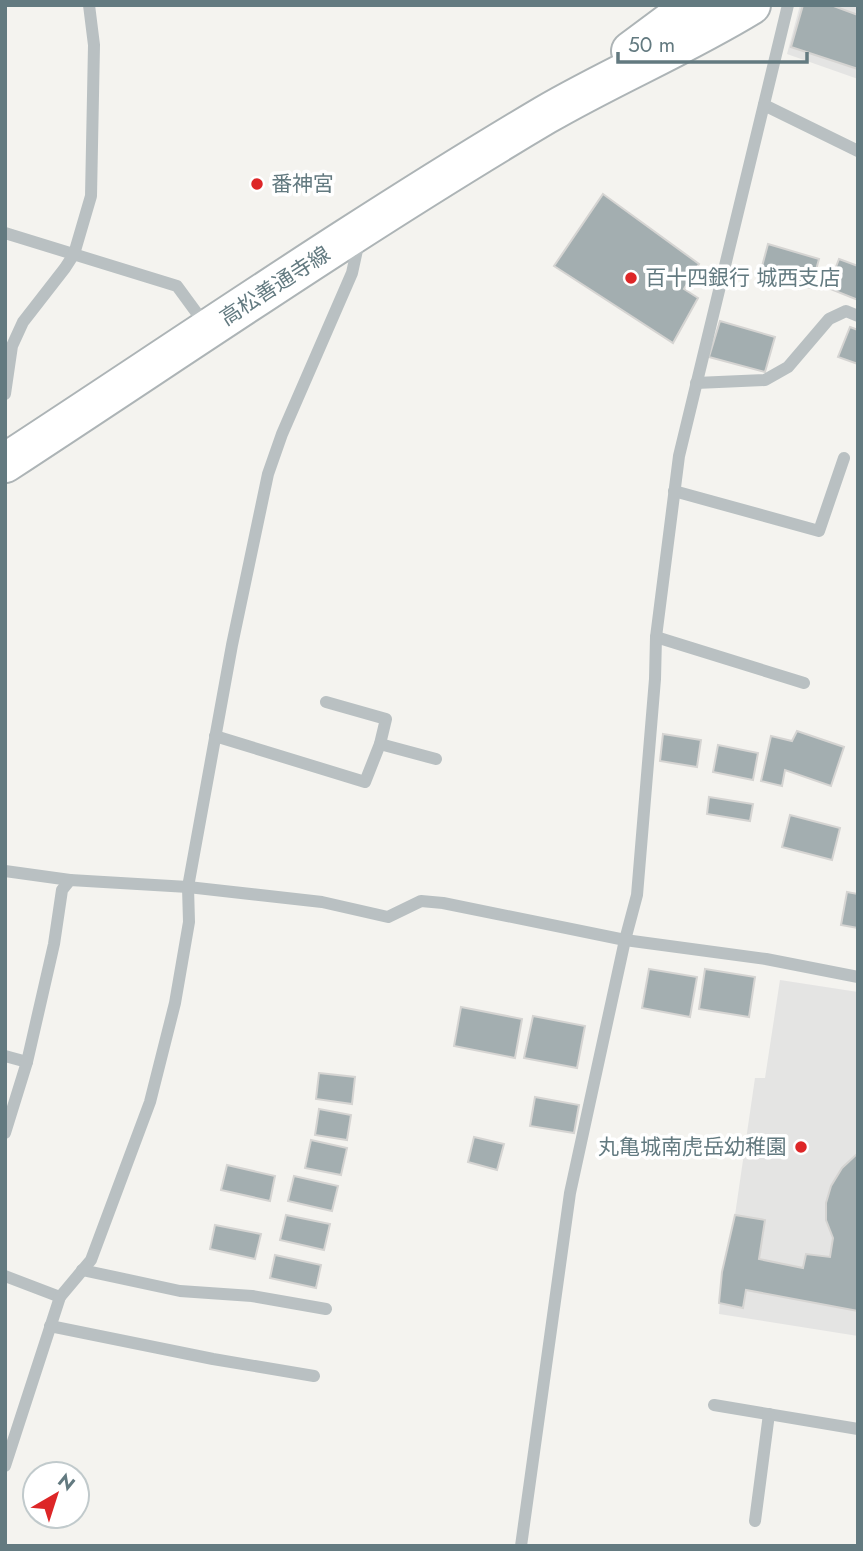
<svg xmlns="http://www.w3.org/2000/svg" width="863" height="1551" viewBox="0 0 863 1551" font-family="Jost,'Noto Sans JP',sans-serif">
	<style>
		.built { fill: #e4e4e3 }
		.building { fill: #a3aeb0; stroke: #d5d4d2; stroke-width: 2 }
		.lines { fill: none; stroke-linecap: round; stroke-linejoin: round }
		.major-casing { stroke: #adb4b6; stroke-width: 42 }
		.minor { stroke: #b9c0c2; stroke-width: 12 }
		.major { stroke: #fff; stroke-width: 38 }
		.poi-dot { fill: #dd2627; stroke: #fff; stroke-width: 2.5 }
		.labels { text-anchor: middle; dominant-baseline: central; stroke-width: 7; stroke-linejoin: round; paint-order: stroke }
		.poi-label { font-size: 21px; fill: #637a80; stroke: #fff; text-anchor: start }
		.street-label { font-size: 21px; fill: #637a80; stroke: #fff }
	</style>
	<rect width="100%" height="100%" fill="#f4f3ef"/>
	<!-- built -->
	<g class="built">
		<path d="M800,5H858V79L787,54Z"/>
		<path d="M780,980L858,992V1336L719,1314L722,1272L735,1215L755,1078H765Z"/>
	</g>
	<!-- building -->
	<g class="building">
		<path d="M803,5H831L858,15V69L791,47Z"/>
		<path d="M603,194L699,264L684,289L698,298L673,343L554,266Z"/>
		<path d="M768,244L819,259L811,288L760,274Z"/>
		<path d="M839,259L858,266V300L828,288Z"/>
		<path d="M720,321L775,337L765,372L709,357Z"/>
		<path d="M850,327L858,330V364L838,357Z"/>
		<path d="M797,731L844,747L831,786L785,770L782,786L761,781L771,736L792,741Z"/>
		<path d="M663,734L701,740L697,767L660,761Z"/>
		<path d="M718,745L758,753L753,780L713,772Z"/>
		<path d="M709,797L753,804L750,821L707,814Z"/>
		<path d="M790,815L840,828L832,860L782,847Z"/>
		<path d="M847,892L858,894V928L841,925Z"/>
		<path d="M649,969L697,977L690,1017L642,1008Z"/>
		<path d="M705,969L755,977L749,1017L699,1009Z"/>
		<path d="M461,1007L522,1019L515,1058L454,1046Z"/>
		<path d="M533,1016L585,1026L577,1068L524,1058Z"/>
		<path d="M319,1073L355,1077L352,1104L316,1099Z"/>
		<path d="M535,1097L579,1105L574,1133L530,1126Z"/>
		<path d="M319,1109L351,1115L347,1140L315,1135Z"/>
		<path d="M474,1137L504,1144L497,1170L468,1162Z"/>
		<path d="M311,1140L347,1148L341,1175L305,1168Z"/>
		<path d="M858,1153V1311L746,1290L743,1308L719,1303L722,1272L735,1215L765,1220L759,1259L803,1268L806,1254L830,1257L833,1238L826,1220V1203L831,1186L842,1168Z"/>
		<path d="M227,1165L275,1176L270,1201L221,1190Z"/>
		<path d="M294,1176L338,1186L332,1211L288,1201Z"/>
		<path d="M286,1215L330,1224L324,1250L280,1240Z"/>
		<path d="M215,1225L261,1234L255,1259L210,1249Z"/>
		<path d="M275,1255L321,1265L316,1288L270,1278Z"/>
	</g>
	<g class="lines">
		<!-- major casing -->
		<g class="major-casing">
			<g id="major">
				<path d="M631,51L693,5"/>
				<path d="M5,463C184,346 361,224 545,115C612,76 684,46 751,5"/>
			</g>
		</g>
		<!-- minor -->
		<g class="minor">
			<path d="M764,105L858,151"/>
			<path d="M5,233L177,286L207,327"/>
			<path d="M696,383L765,380L788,367L829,319L846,311L858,316"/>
			<path d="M5,394L12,346L23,322L65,268L74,254L91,196L94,45L89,5"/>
			<path d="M674,491L819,531L844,458"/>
			<path d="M656,637L804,683"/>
			<path d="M215,736L365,782L380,744L386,719L326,702"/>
			<path d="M380,744L436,759"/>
			<path d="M5,871L70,880"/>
			<path d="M5,1056L27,1062"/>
			<path d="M5,1133L27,1062L54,944L62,890L70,880L188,887L322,902L388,917L421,901L443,903L625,940L766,959L858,977"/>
			<path d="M82,1270L180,1291L252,1296L326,1309"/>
			<path d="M5,1276L60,1297"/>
			<path d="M50,1326L213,1359L314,1376"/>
			<path d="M714,1405L858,1429"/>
			<path d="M5,1466L60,1297L91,1260L150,1102L175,1003L189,922L188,887L232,645L268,474L282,434L352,273L359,241"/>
			<path d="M755,1521L769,1414"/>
			<path d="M521,1546L570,1193L625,940L637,895L655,679L656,637L679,456L788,5"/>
		</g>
		<!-- major -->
		<use href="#major" class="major"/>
	</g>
	<!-- markers -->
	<g class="poi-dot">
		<circle cx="257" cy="184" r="7"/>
		<circle cx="631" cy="278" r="7"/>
		<circle cx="801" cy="1147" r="7"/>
	</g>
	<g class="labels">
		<!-- poi labels -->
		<g class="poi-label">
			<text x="271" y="184">番神宮</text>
			<text x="645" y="278">百十四銀行 城西支店</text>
			<text x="787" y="1147" text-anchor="end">丸亀城南虎岳幼稚園</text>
		</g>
		<!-- street labels -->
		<g class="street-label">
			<text transform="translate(275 286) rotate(-33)">高松善通寺線</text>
		</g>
	</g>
	<!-- border -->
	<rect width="863" height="1551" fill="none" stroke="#637a80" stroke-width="14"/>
	<!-- north arrow -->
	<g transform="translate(56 1495) rotate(39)"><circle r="33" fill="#ffffff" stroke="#c1cacc" stroke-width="2"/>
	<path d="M0-5L12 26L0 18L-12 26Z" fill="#dd2627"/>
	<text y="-10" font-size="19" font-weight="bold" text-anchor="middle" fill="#637a80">N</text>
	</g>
	<!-- scale -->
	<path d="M618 52v10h189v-10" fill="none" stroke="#637a80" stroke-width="3.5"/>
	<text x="628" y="52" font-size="21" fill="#637a80" stroke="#ffffff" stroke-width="5" paint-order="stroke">50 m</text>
</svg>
